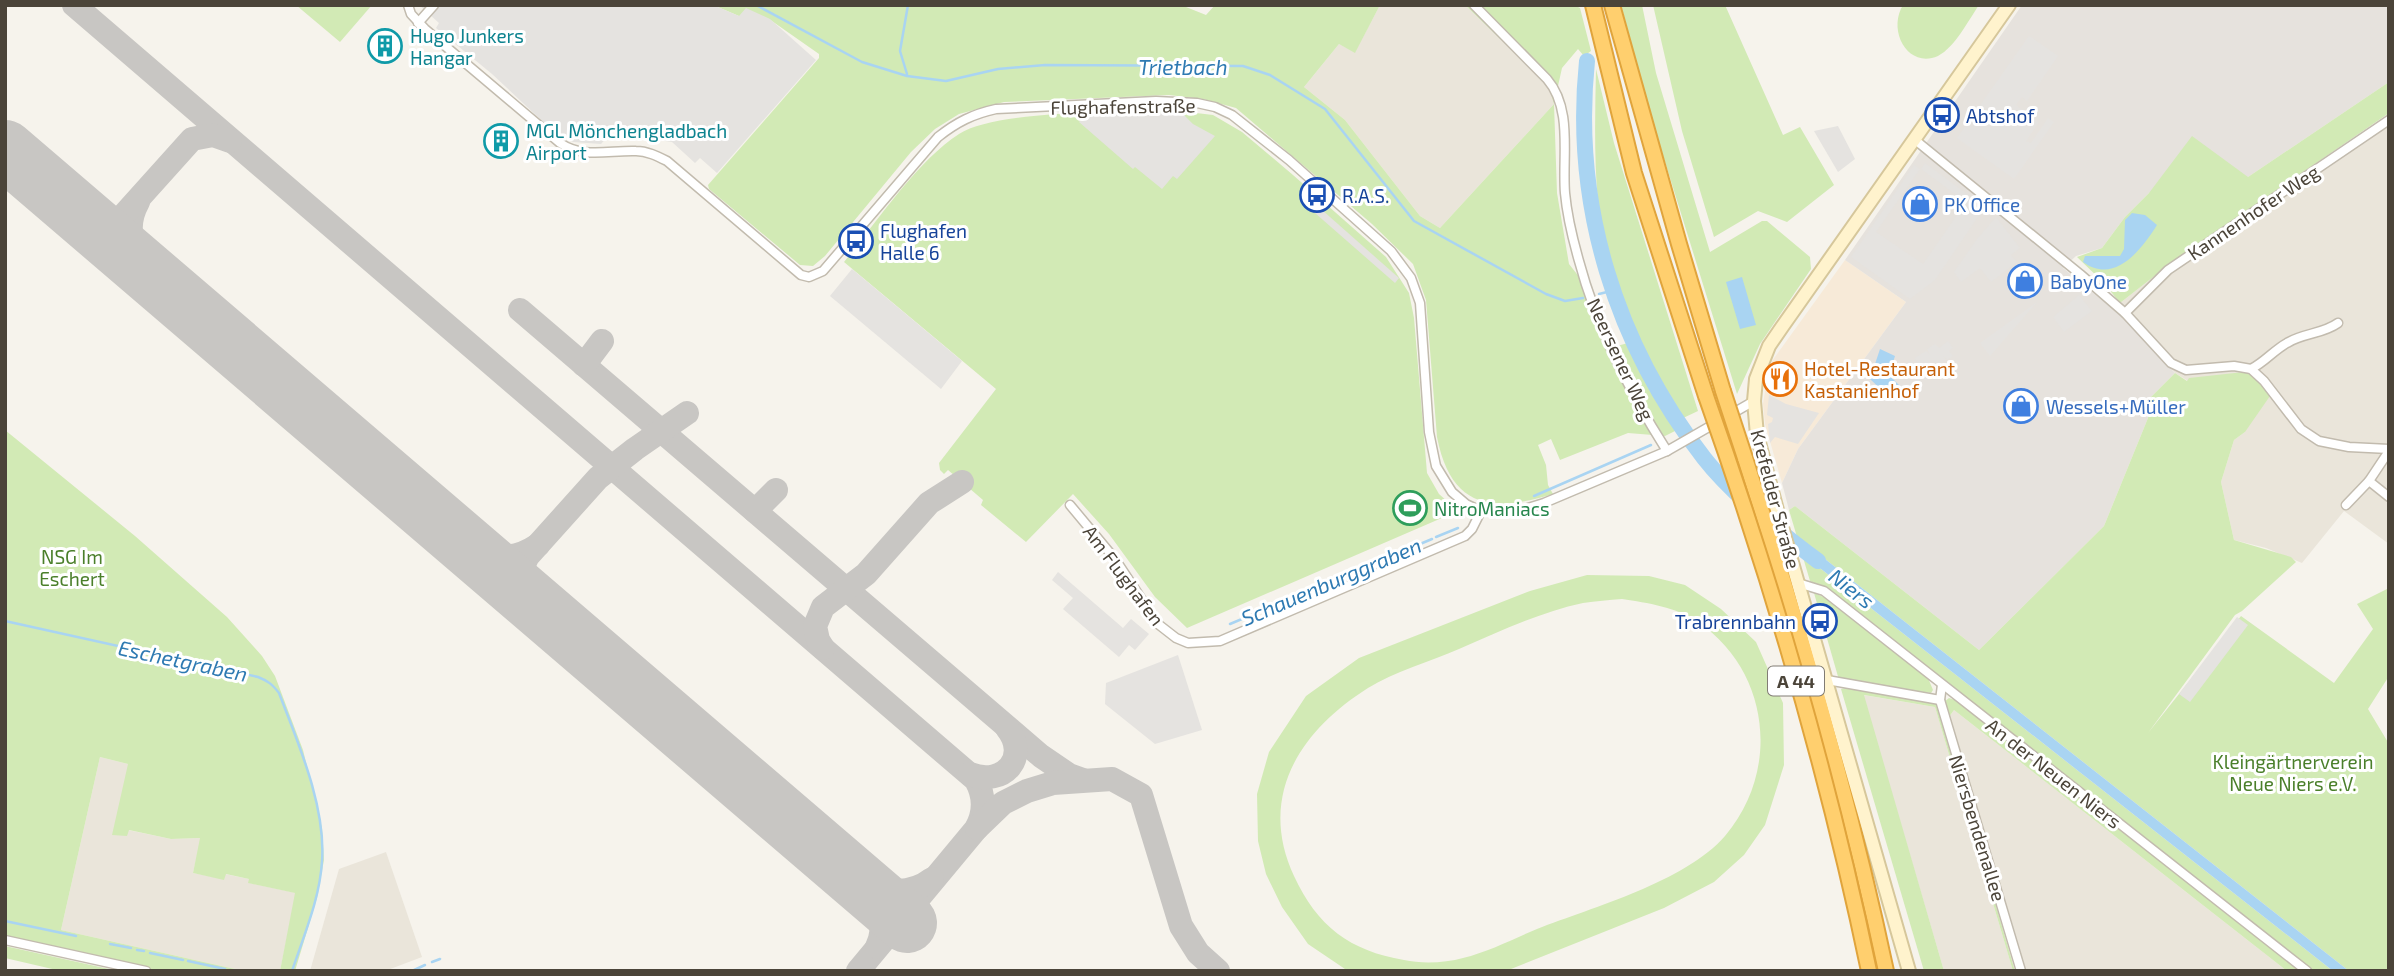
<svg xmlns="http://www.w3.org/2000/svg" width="2394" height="976" viewBox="0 0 2394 976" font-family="'Exo 2',sans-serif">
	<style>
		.residential { fill: #eae5da }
		.commercial { fill: #f7ead8 }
		.industrial { fill: #e6e2dd }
		.green { fill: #d2eab5; fill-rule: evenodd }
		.parking { fill: #e5e3e0 }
		.water { fill: #a9d4f2 }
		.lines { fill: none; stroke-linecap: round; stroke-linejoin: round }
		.stream { stroke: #a9d4f2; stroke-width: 2.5 }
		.river { stroke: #a9d4f2; stroke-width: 16 }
		.taxiway { stroke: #c8c6c3; stroke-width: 24 }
		.runway { stroke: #c8c6c3; stroke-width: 60 }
		.street-casing { stroke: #c2bbae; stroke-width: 11 }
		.secondary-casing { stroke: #d6c79b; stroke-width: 16 }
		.highway-casing { stroke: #e0a43c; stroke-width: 18 }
		.street { stroke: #fff; stroke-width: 8 }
		.secondary { stroke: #fff3cd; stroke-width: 12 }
		.highway { stroke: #ffcf6e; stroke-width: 14 }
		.highway-bridge-casing { stroke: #e0a43c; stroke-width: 18; stroke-linecap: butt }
		.highway-bridge { stroke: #ffcf6e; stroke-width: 14 }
		.labels { text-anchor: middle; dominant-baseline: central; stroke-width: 6; stroke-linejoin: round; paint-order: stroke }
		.shield { fill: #fff; stroke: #817c74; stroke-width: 2 }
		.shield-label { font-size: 18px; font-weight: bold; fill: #4b4439 }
		.culture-label { font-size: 19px; fill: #0d838f; stroke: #fff; text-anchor: start }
		.street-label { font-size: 19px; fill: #4b4439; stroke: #fff }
		.transit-label { font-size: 19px; fill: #164399; stroke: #fff; text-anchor: start }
		.shop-label { font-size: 19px; fill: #366cbe; stroke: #fff; text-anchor: start }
		.food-label { font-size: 19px; fill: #c56008; stroke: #fff; text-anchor: start }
		.leisure-label { font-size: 19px; fill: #27864d; stroke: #fff; text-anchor: start }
		.park-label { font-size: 19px; fill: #4a7f2a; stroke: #fff }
		.water-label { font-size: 21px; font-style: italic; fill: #2e7ab2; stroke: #fff }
	</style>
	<rect width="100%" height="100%" fill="#f6f3ec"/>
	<!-- residential -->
	<g class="residential">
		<path d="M1380,5H1465L1548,85L1554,104L1440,228L1420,216L1345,120L1304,87L1339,44L1355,52Z"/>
		<path d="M2389,114V544L2344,511L2302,563L2266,548L2234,540L2221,482L2234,440L2245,432L2188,381L2175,373L2120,303L2175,260Z"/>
		<path d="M1863,695L1935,707L2013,971H1944Z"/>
		<path d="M1954,710L2287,971H2024L1949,717Z"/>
		<path d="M100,757L128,764V830L171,839L201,838L193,873L224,879L225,874L249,879V883L296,893L280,971H244L61,930Z"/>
		<path d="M386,852L422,957L385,971H310L339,869Z"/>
	</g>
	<!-- commercial -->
	<path class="commercial" d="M1845,260L1906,302L1798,449L1782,483L1765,424L1763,404L1768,372L1772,361Z"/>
	<!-- industrial -->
	<path class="industrial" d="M2022,5H2389V82L2248,177L2149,193L2125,217L2102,248L2076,256L2063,268L2121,316L2175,373L2151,397L2148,418L2104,526L1979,650L1795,506L1789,510L1782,483L1798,449L1906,302L1845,260Z"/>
	<!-- green -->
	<g class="green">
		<path d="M296,5H372L340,42Z"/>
		<path d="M713,5H1181L1206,15L1215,5H1380L1355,53L1339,44L1304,87L1345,120L1420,216L1440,228L1554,104L1548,85L1465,5H1574L1580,8L1591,51L1584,56L1578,49L1562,68L1554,104L1557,193L1569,264L1584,283L1587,294L1596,296L1617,346L1628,343L1681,428L1665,436L1628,433L1560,460L1551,439L1538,445L1546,465L1548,485L1553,494C1491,513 1451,508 1437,437L1426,300L1413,264L1372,224L1236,108L1203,99L1169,95L1004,102L959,114L935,129L911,152L825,256L813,266L800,265L709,189L708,185L819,58V54L769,19L739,16Z"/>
		<path d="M1621,5H1642L1656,73L1710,252L1762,221H1767L1810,257L1811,269L1760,344L1737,394L1653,123Z"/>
		<path d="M1653,5H1725L1783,135L1800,127L1834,185L1787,222L1758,211L1714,237L1682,131Z"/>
		<path d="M1903,5H1979C1968,21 1955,47 1938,56C1908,69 1887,31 1903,5Z"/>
		<path d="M1596,69L1614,143L1698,411L1681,419C1641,359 1606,275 1598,204C1594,159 1595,114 1596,69Z"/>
		<path d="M2389,82V113L2175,260L2120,303L2104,283L2077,257L2102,248L2125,217L2149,193L2192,136L2248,177Z"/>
		<path d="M1171,110L1213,115L1242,132L1293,175L1386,257L1409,293L1414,318L1427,473L1439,494L1458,511L1187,628L1155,597L1109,534L1073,494L1026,542L981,505L983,500L948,470L944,474L940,470L939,463L996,389L844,262C875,224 918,160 959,134C996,110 1123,112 1171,110Z"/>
		<path d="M2244,372L2256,377L2270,396L2245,432L2234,440L2221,482L2234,540L2291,557L2296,562L2242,611L2235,615L2148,733L2241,616L2334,683L2373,629L2357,604L2389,588V676L2368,709L2389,744V971H2349L1797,537L1789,510L1795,506L1979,650L2104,526L2148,418L2151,397L2175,373L2187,381L2189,378Z"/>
		<path d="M5,430L135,536L227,617L262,656L275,676L303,750L322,828L324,860L317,898L295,971H280L295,893L248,883L249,879L226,874L224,880L193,873L200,838L171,839L129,830L127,836L112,835L128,764L100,757L61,930L244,971H156L5,937Z"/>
		<path d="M1802,554L2333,971H2311L1826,589L1810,581Z"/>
		<path d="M1587,575L1649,576L1685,585L1721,609L1756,642L1783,703L1784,765L1765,825L1744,855L1714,882L1664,908L1506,971L1345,969L1308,944L1282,907L1266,874L1258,841L1257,794L1269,752L1306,696L1359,658L1530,591ZM1622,599C1648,603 1676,607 1698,622C1770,671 1781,770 1725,836C1685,882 1593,907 1537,929C1513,939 1488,952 1463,958C1445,963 1422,964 1404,960C1350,951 1317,926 1294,876C1257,796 1300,731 1368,688C1394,672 1431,661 1459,649C1499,632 1540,612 1583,603C1596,601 1609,600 1622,599Z"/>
		<path d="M1814,593L1833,601L1928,678L1933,690L1931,693L1839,680Z"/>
		<path d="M1846,688L1934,702L1938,707L2015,971H2013L1935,707L1864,695L1944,971H1924L1841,689Z"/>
		<path d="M1949,698L1958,701L2302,971H2287L1954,710L1949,717L1944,702Z"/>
		<path d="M5,946L118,971H61L5,958Z"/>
	</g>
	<!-- parking -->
	<g class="parking">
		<path d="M419,5H713L739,16L746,8L770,19L816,60L717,173L700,158L695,163L672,142L638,137L620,123L601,144L573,142L555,133L492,74L436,28L439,23Z"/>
		<path d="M2029,36L2058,56L2027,101L2022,97L2016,105L2026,113L2031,106L2038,111L2033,118L2039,122L2026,141L2031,143L2048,118L2054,122L2014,179L1957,138Z"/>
		<path d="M1181,112L1193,124L1215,136L1177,179L1173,176L1162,189L1135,167L1133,169L1079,122L1087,114Z"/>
		<path d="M1838,126L1855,159L1838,172L1814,131Z"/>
		<path d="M1925,163L1967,194L1981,206L1979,209L1982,211L1935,280L1910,299L1851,257L1914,165L1920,169L1876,232L1923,264L1966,202L1921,169Z"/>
		<path d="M1304,194L1399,278L1395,283L1299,199Z"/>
		<path d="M1996,217L2020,248L2011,255L2017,262L1991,282L1980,268L1961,282L1954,272L1977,239Z"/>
		<path d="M852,269L962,361L941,389L830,296Z"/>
		<path d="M2079,295L2092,311L2064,332L2053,317Z"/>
		<path d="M2037,302L1990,356L1980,343Z"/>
		<path d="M1948,341L1953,348L1949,351L1953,356L1947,360L1943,355L1946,361L1938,367L1934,362L1932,363L1935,369L1927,375L1923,370L1925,376L1916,383L1904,366L1912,361L1915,365L1918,363L1915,358L1926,351L1930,355L1927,349L1935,344L1939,348Z"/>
		<path d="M1769,395L1786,404L1819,413L1798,444L1775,437L1770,443L1768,424L1772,422L1773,418L1767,415Z"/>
		<path d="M1058,572L1123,628L1131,619L1149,634L1135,650L1129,645L1119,657L1063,609L1073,598L1052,580Z"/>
		<path d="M2237,617L2248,625L2190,702L2179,694Z"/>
		<path d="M1178,655L1202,730L1155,744L1105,704L1106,683Z"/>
	</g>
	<!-- water -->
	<g class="water">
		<path d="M2132,213L2145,215L2157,225C2141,250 2115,285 2083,262L2085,256H2120L2124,249L2125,220Z"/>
		<path d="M1742,277L1756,325L1740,329L1726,282Z"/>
		<path d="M1880,349L1895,356L1889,375L1900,386L1889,397L1870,379Z"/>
		<path d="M1797,537L2349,971H2333L1802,554Z"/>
	</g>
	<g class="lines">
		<!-- stream -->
		<g class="stream">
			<path d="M756,5L862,62L907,76L946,81L998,69L1045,65L1243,66L1270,75L1325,109L1414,221L1546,294L1565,301L1583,298"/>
			<path d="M907,74L900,51L908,5"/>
			<path d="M1599,294L1611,291"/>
			<path d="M1534,496L1651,445"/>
			<path d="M1436,537L1458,528"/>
			<path d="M5,621L258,677C268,681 272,684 279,693C298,743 326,806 322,861C320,898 304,935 292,971"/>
			<path d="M1230,624L1432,539"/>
			<path d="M5,921L76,936"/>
			<path d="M110,944L131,948"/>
			<path d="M137,950L144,951"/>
			<path d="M150,953L183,960"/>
			<path d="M188,961L225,969"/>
			<path d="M432,962L440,959"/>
			<path d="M230,970L232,971"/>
			<path d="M412,971L425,965"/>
		</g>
		<!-- river -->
		<path class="river" d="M1587,61C1572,205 1616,345 1704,458C1732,494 1782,534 1818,561"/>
		<!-- taxiway -->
		<g class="taxiway">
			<path d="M74,5L976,780C985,796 985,813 976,829L858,971"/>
			<path d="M138,202C123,229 133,252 151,274"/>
			<path d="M80,214L103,222L121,218L192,139L213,135L230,141"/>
			<path d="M520,310L1041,756L1069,775L1083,780"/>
			<path d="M584,365L602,341"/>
			<path d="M755,511L776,490"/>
			<path d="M463,542C491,558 509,564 538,545"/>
			<path d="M532,602C523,586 518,573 528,556L598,478L635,449L687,413"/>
			<path d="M823,648L818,640L815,626L823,607L866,574L929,503L962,482"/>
			<path d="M970,774C1004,787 1030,757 1007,728"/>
			<path d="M977,828L1003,803L1027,791L1053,783L1112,779L1141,795L1181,926L1198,953L1218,971"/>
			<path d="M862,884C886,892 910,896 932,879"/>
			<path d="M862,884C875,905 889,922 877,947"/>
		</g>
		<!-- runway -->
		<path class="runway" d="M5,150L907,923"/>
		<!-- street casing -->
		<g class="street-casing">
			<g id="street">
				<path d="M408,5L411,14L425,29L560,143C584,159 609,150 636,151C647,151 657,156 667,161L801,275L809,277L823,271L938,137C957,122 973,114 996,109L1156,101L1197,103L1215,107L1232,115L1289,160L1391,251L1411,278L1420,303L1429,432L1436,466L1452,492L1466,504L1481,511L1515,512L1544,503L1667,451L1754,401"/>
				<path d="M1474,5L1547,79C1573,109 1562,156 1565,193C1567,215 1573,240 1579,261C1597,328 1630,393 1667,451"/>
				<path d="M418,23L434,5"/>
				<path d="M1914,139L2080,274L2125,313L2171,363L2186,370L2234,366L2251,369L2264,381L2301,429L2319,441L2349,447L2389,449"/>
				<path d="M2125,313L2168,270L2389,120"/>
				<path d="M2251,369C2265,362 2274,350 2287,343C2303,333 2323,334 2338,323"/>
				<path d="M2369,481L2389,497"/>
				<path d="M1070,505L1115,559L1158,624L1176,638L1188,643L1220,641L1465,536L1472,529L1481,511"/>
				<path d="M2346,505L2369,481L2389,451"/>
				<path d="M1798,583L1824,591L2307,971"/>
				<path d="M1827,680L1940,700"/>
				<path d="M1942,685L1940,700L2021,971"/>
				<path d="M5,940L146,971"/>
			</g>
		</g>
		<!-- secondary casing -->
		<g class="secondary-casing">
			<path id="secondary" d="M1909,971L1777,510L1757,435L1754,401L1756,379L1769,346L1782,327L2009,5"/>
		</g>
		<!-- highway casing -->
		<g class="highway-casing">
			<g id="highway">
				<path d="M1593,5L1634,173L1706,396"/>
				<path d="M1612,5L1679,244L1723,391"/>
				<path d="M1745,458C1799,627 1849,797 1886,971"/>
			</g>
		</g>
		<!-- street -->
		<use href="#street" class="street"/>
		<!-- secondary -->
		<use href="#secondary" class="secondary"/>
		<!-- highway -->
		<use href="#highway" class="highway"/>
		<!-- highway-bridge casing -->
		<g class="highway-bridge-casing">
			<g id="highway-bridge">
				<path d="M1723,391L1745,458"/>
				<path d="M1706,396C1772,582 1829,778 1869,971"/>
			</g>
		</g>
		<!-- highway-bridge -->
		<use href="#highway-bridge" class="highway-bridge"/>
	</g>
	<!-- icons -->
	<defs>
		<g id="building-ring" transform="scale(1.75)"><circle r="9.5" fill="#fff" stroke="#0f9aa8" stroke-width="1.5"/><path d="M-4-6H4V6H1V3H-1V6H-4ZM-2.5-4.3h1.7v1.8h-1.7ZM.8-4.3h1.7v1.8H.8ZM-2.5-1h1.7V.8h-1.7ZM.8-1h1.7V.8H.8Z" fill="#0f9aa8"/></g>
		<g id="bus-ring" transform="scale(1.75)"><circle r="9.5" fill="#fff" stroke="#1a4fb4" stroke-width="1.5"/><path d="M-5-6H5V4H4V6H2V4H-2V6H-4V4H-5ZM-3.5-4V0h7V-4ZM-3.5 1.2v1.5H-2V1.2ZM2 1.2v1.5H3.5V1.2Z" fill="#1a4fb4"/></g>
		<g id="shop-ring" transform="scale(1.75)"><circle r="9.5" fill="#fff" stroke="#3f7fe0" stroke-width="1.5"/><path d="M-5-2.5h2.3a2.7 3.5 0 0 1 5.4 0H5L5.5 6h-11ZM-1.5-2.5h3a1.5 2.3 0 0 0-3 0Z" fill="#3f7fe0"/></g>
		<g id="restaurant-ring" transform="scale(1.75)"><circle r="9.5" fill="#fff" stroke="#e8710a" stroke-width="1.5"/><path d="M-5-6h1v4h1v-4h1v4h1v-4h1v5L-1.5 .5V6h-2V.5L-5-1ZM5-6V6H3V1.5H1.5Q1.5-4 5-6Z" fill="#e8710a"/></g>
		<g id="stadium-ring" transform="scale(1.75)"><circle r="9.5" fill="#fff" stroke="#2e9e5b" stroke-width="1.5"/><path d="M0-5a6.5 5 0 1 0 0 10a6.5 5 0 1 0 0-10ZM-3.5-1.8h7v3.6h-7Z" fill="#2e9e5b"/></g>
	</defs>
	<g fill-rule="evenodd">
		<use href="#building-ring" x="385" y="46"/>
		<use href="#bus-ring" x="1942" y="115"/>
		<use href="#building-ring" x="501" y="141"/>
		<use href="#bus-ring" x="1317" y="195"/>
		<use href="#shop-ring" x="1920" y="204"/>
		<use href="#bus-ring" x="856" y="241"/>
		<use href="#shop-ring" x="2025" y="281"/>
		<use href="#restaurant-ring" x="1780" y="379"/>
		<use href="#shop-ring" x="2021" y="406"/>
		<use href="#stadium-ring" x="1410" y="508"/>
		<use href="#bus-ring" x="1820" y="621"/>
	</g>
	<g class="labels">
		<!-- shield labels -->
		<rect class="shield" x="1768" y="666.5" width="56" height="29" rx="5"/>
		<g class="shield-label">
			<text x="1796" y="681">A 44</text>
		</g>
		<!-- culture labels -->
		<g class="culture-label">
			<text x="410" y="35">Hugo Junkers<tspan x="410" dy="22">Hangar</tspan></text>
			<text x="526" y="130">MGL Mönchengladbach<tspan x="526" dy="22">Airport</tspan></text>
		</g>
		<!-- street labels -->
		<g class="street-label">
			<text transform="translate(1123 106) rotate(-1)">Flughafenstraße</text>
			<text transform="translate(2253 212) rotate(-34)">Kannenhofer Weg</text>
			<text transform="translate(1621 359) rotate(65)">Neersener Weg</text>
			<text transform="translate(1776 499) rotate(75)">Krefelder Straße</text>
			<text transform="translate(1124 575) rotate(53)">Am Flughafen</text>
			<text transform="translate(2054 773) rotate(38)">An der Neuen Niers</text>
			<text transform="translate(1978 828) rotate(73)">Niersbendenallee</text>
		</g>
		<!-- transit labels -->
		<g class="transit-label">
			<text x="1966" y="115">Abtshof</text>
			<text x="1342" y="195">R.A.S.</text>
			<text x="880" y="230">Flughafen<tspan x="880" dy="22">Halle 6</tspan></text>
			<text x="1796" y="621" text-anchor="end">Trabrennbahn</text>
		</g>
		<!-- shop labels -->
		<g class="shop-label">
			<text x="1944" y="204">PK Office</text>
			<text x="2050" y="281">BabyOne</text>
			<text x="2046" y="406">Wessels+Müller</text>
		</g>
		<!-- food labels -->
		<g class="food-label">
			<text x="1804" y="368">Hotel-Restaurant<tspan x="1804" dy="22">Kastanienhof</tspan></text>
		</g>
		<!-- leisure labels -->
		<g class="leisure-label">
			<text x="1434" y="508">NitroManiacs</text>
		</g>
		<!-- park labels -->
		<g class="park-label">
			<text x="72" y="556">NSG Im<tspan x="72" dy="22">Eschert</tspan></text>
			<text x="2293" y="761">Kleingärtnerverein<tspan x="2293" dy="22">Neue Niers e.V.</tspan></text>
		</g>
		<!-- water labels -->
		<g class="water-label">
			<text x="1183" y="66">Trietbach</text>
			<text transform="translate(1331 581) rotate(-23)">Schauenburggraben</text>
			<text transform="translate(1852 588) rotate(38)">Niers</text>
			<text transform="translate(183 660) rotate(12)">Eschetgraben</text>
		</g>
	</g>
	<!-- border -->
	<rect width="2394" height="976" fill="none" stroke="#4b4439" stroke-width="14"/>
</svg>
